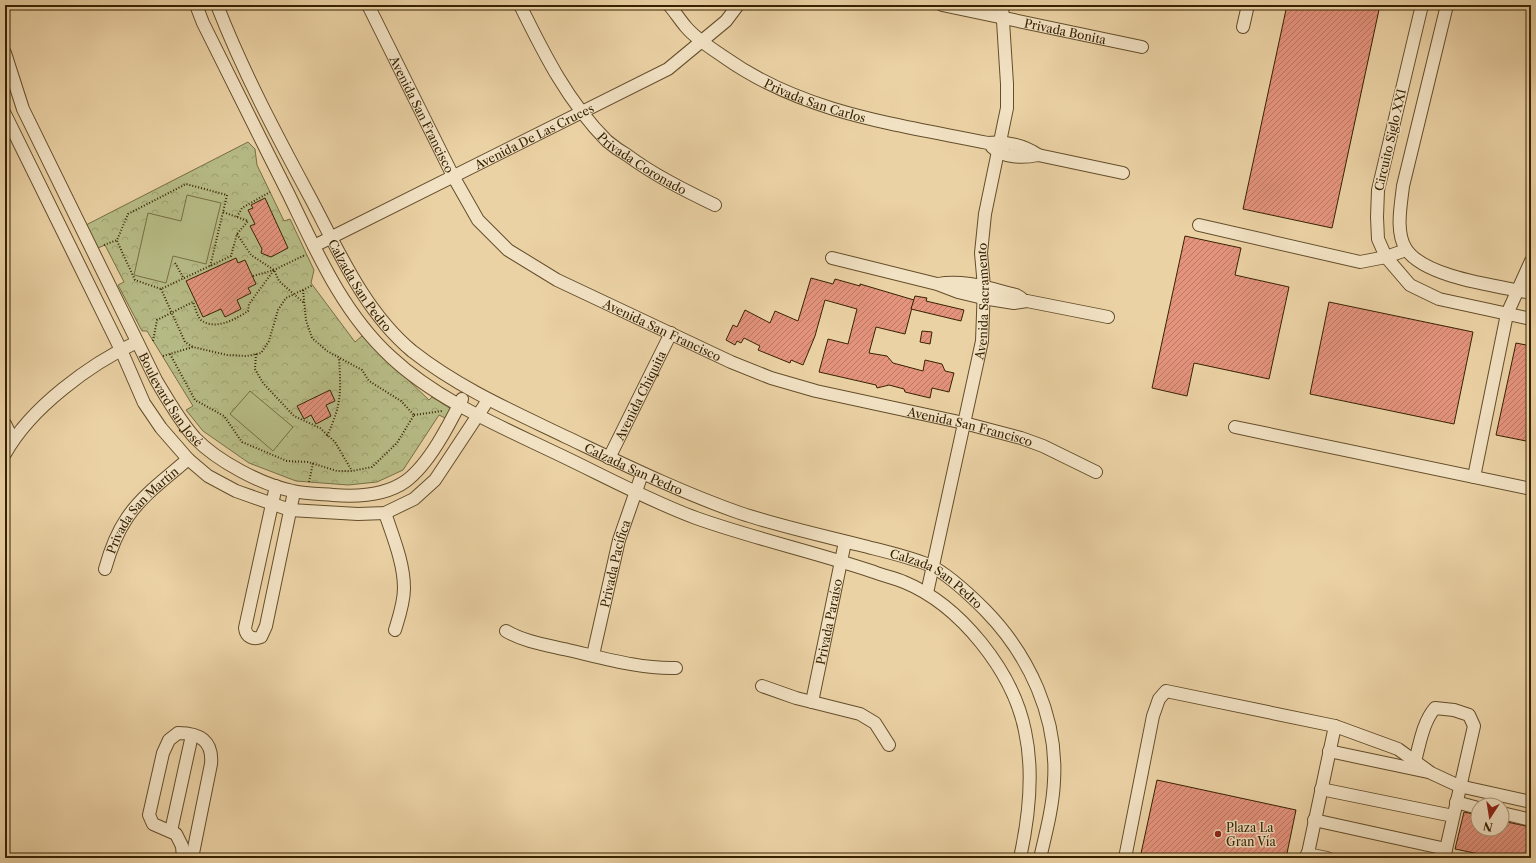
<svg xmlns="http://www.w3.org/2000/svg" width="1536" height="863" viewBox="0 0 1536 863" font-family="'Libre Caslon Text',serif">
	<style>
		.forest { fill: url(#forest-crowns); stroke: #776f44 }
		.pitch { fill: #b7bc86; stroke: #776f44 }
		.building { fill: url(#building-hatch); stroke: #372201 }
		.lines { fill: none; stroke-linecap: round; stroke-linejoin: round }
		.minor-casing { stroke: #644e2a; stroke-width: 14 }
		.path { stroke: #372201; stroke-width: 2; stroke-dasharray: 1 2; stroke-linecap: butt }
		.minor { stroke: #f2e2c4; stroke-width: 12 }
		.poi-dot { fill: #8f2418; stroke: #f2e2c4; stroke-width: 1.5 }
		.labels { text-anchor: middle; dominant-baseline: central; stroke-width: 3; stroke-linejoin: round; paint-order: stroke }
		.street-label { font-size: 12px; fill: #372201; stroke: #f2e2c4 }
		.poi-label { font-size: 12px; fill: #372201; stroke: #f2e2c4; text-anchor: start }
	</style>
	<defs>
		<pattern id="forest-crowns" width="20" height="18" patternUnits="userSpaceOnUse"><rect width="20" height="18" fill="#b7bc86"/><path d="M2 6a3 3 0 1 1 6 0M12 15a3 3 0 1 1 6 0" fill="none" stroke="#9ea172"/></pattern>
		<pattern id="building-hatch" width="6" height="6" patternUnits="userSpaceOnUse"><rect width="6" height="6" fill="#e4937d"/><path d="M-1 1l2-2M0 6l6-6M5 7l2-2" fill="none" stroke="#ba7864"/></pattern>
	</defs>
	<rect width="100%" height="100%" fill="#ebd2a5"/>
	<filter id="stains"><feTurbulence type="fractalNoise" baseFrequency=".005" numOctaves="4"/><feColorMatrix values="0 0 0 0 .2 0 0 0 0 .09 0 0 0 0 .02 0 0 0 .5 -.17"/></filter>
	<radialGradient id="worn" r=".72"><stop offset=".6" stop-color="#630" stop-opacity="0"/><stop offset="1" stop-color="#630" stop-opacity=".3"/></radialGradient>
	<!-- forest -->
	<path class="forest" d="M248,142L255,149L257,165L284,221L290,219L314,270L311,283L355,342L362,336L429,400L432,397L451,409L445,418L439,415L403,470L377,482L348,485L296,481L249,463L203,431L186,410L193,406L147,331H142L118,285L124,282L105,245L98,248L86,225Z"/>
	<!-- pitch -->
	<g class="pitch">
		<path d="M187,195L221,203L206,264L173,256L166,283L134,275L148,213L181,221Z"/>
		<path d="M250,391L293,427L273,451L230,414Z"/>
	</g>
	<!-- building -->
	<g class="building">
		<path d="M1287,5H1380L1332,228L1243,209Z"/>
		<path d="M265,198L288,248L271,257L261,253L262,249L250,226L255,224L248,210L253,208L251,205Z"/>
		<path d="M1185,236L1241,248L1235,275L1289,287L1269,379L1194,363L1187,396L1152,388Z"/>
		<path d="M236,258L238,263L245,260L256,284L248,288L251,293L237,300L241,309L225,317L221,309L203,317L186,281Z"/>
		<path d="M811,278L833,284L835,279L860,286V284L914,300L905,334L876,327L869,353L887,356L893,363L923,371L925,360L942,364L945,371L954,373L949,392L932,388L930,398L905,392L904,389L889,385L877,388L876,385L819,372L828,339L848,344L857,309L825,300L815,336L803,365L791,360L790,363L758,350L760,346L744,338L741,343L737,341L735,345L726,340L733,325L737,327L745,310L770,323L775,311L798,321Z"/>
		<path d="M915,296L927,298L926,301L964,310L961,321L911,309Z"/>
		<path d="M1329,302L1473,332L1454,424L1310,394Z"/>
		<path d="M922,331L932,332L930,344L920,342Z"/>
		<path d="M1516,343L1531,346V442L1496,435Z"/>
		<path d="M330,390L335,401L326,405L331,416L316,424L311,415L304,419L297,406Z"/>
		<path d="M1157,780L1296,810L1286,858H1140Z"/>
		<path d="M1464,812L1478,815V829H1502V821L1531,827V858H1498L1455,849Z"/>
	</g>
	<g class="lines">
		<!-- minor casing -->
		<g class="minor-casing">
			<g id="minor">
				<path d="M196,5L203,23C232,81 260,138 289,195C317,253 343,313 391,357C438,401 504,428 562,456C606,477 650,501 696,518C755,539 815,552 874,572C884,576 895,578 904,582C960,605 1013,671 1025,731C1034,772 1029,817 1020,858"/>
				<path id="s1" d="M217,5C243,72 277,136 311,199C339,252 365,312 412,351C459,388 512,411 566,437C623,464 680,492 740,513C779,526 820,535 860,545C883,551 907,556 929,565C948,574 970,595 985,610C1029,655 1058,717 1054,781C1053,806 1046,833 1040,858"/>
				<path id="s2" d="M368,5L453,176L478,220L508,250L557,280L731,362L771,378L816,391L964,423L1021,438L1043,446L1096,472"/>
				<path id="s3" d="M520,5C544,54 568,102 607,141C613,146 620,151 627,155C654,175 684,190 715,205"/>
				<path id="s4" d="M669,5C675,12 680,20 686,27C696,39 711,48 724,57C803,113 895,124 988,143C1005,141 1024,145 1038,155"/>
				<path id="s5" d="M942,5L1142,47"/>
				<path d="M1422,5L1378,190L1377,217L1378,239L1386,257L1410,285L1439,299L1531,319"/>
				<path d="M1447,5L1403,186C1401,205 1395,232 1406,249C1425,278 1499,286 1531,293"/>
				<path d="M1243,27L1248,5"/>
				<path id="s6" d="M5,53L23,109L156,380C168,400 179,420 195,438C217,461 262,485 293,491C306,494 320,494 333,495C357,497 385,496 406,481C429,464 449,425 462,399"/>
				<path d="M5,114L121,350L144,403L161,428L188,459L208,476L236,491L290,510L358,514L385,513L414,499L435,480L488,400"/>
				<path d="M992,147C1003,158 1023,158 1038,155L1123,173"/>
				<path d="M1199,225L1360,262L1386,257L1406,250"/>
				<path id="s7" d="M314,246L668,69L726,21L738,5"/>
				<path d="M832,258L937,284L958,292L983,298L1014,303L1027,301L1108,317"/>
				<path d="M938,284C964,279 991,289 1016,295L1021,298"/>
				<path d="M5,424L13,440"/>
				<path d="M1235,427L1531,489"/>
				<path d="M5,454C30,408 90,364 137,342"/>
				<path id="s8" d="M609,458L671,333"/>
				<path d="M1474,477L1507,314L1531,261"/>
				<path d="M276,486L245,628C246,637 253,640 261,637L266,626L294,492"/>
				<path d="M385,513C393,537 404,563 404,588C404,603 399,617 395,630"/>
				<path id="s9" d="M105,569C110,551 116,534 127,518C142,495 168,477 188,459"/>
				<path id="s10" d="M927,593L982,341L984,287L981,253L985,214L1007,108V84L1002,5"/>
				<path d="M506,631C525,642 547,645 568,650C603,658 640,669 676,668"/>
				<path id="s11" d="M593,655L619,540L642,474"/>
				<path d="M762,686L796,698L860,714L875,723L889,745"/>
				<path id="s12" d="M812,702L845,542"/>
				<path d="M1329,751L1428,772"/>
				<path d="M1415,761C1420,743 1423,722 1435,708L1454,710L1469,715L1474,726L1444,858"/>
				<path d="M1321,789L1453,816"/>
				<path d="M1456,802L1478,808"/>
				<path d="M1502,813L1531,820"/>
				<path d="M1314,820L1446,849"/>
				<path d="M171,831L192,735"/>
				<path d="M1307,854L1327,858"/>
				<path d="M183,858L182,846L176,834L153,824L149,815L163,753L169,740L178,733C200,733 213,741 211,764L192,858"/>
				<path d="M1125,858L1153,716L1159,699L1166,691L1335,726L1398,749L1431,773L1459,786L1531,802"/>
				<path d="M1307,858L1335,726"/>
			</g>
		</g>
		<!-- path -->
		<g class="path">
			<path d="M237,217L242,208L270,192"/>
			<path d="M237,234L251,255L274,270L279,281L304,303"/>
			<path d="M117,241L135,280L161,289L231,256L237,234L248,221L223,212"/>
			<path d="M104,245L117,240L128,214L186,184L227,195L210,267"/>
			<path d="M175,263L184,279"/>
			<path d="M253,276L274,270L305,255"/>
			<path d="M161,289L185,342L193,347"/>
			<path d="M303,290L306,320L312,338L327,351L362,370L369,381L401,401L414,415"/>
			<path d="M153,341L157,320L193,302C195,307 197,316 201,320C215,331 236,319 248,311L249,304L274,270"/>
			<path d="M170,354L195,400L224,416L242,442L287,461L308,462L337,471H352L372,467L397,443L414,415"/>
			<path d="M256,354L255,369L263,383L294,416L320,428L335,442L352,471"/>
			<path d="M163,356L193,347L227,355L247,356L261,353L269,341L278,310L286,298L313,285"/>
			<path d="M414,415L442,411"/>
			<path d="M327,436C342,403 341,392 339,357"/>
			<path d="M309,482L313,463"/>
		</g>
		<!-- minor -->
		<use href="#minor" class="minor"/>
	</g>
	<!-- markers -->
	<circle class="poi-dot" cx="1218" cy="834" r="4"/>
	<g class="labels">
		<!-- street labels -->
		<g class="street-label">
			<text stroke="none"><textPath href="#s5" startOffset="126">Privada Bonita</textPath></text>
			<text stroke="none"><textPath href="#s4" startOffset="178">Privada San Carlos</textPath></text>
			<text stroke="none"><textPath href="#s2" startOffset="122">Avenida San Francisco</textPath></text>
			<text stroke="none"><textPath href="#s7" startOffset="246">Avenida De Las Cruces</textPath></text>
			<text transform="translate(1390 140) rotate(-77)">Circuito Siglo XXI</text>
			<text stroke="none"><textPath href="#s3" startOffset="204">Privada Coronado</textPath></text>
			<text stroke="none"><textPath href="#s1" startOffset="315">Calzada San Pedro</textPath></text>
			<text stroke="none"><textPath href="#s10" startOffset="298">Avenida Sacramento</textPath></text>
			<text stroke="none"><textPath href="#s2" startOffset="458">Avenida San Francisco</textPath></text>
			<text stroke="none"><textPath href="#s8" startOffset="70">Avenida Chiquita</textPath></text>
			<text stroke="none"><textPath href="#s6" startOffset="385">Boulevard San José</textPath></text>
			<text stroke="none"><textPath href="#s2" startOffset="782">Avenida San Francisco</textPath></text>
			<text stroke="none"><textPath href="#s1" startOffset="651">Calzada San Pedro</textPath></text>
			<text stroke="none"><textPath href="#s9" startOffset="71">Privada San Martín</textPath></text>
			<text stroke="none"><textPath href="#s11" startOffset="94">Privada Pacífica</textPath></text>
			<text stroke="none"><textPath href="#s1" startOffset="975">Calzada San Pedro</textPath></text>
			<text stroke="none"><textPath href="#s12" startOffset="82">Privada Paraíso</textPath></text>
		</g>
		<!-- poi labels -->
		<g class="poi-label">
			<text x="1226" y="827">Plaza La<tspan x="1226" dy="14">Gran Vía</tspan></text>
		</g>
	</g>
	<!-- margin -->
	<rect width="1536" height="863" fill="none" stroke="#ebd2a5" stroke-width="20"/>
	<rect x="6" y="6" width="1524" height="851" fill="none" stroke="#372201" stroke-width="2"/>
	<rect x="10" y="10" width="1516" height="843" fill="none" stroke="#372201"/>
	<!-- north arrow -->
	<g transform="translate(1490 817) rotate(192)"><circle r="19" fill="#f2e2c4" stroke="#a79576"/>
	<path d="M0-3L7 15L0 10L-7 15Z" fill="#8f2418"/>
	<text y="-6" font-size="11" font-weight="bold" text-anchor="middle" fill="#372201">N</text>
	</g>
	<rect width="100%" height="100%" filter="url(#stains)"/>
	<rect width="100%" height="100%" fill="url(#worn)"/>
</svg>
